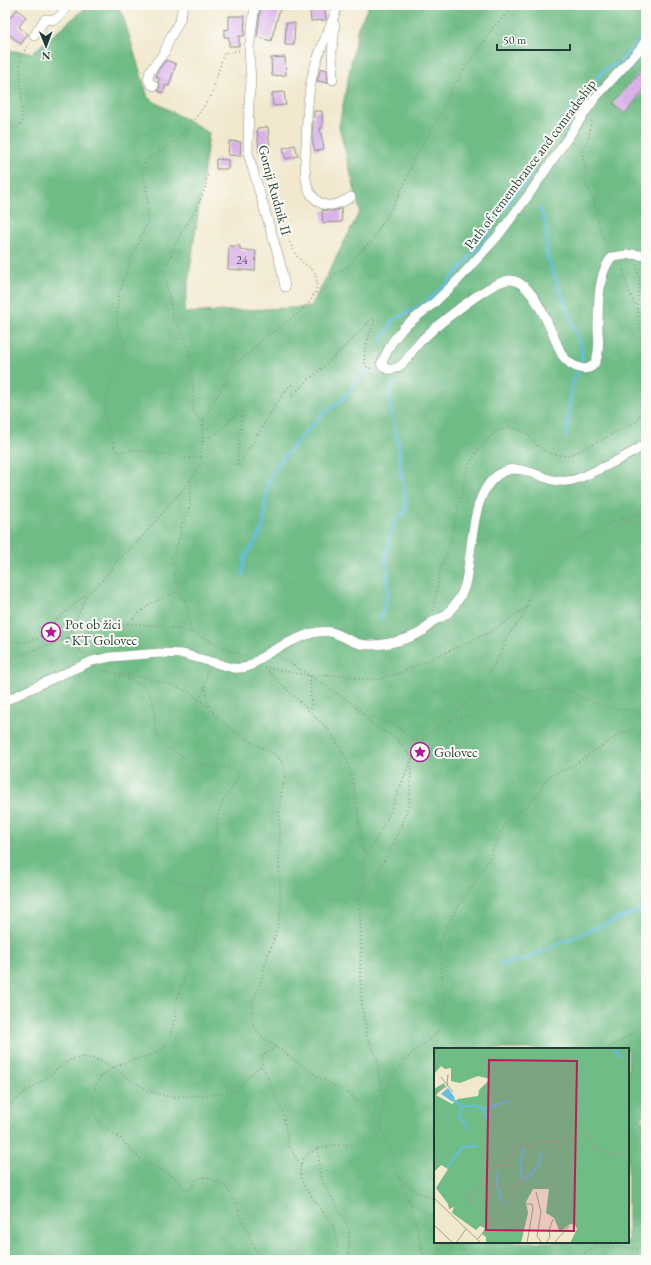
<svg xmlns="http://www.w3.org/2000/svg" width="651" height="1265" viewBox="0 0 651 1265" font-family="'EB Garamond',serif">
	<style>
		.forest { fill: #6fbc86; stroke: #477c5d; fill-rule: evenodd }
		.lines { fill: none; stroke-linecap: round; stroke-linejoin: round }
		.stream { stroke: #64bee1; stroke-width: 3 }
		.building { fill: #d9b1e8 }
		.minor-casing { stroke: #889281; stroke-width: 10 }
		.path { stroke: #889281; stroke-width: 1.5; stroke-dasharray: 1 3; stroke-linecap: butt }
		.minor { stroke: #fff; stroke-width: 9 }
		.labels { text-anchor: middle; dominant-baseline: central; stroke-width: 4; stroke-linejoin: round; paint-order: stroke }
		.number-label { font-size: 12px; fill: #4e5a61 }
		.street-label { font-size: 14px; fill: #1f3d34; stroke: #fdfcf7 }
		.poi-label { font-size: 14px; fill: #1f3d34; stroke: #fdfcf7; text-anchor: start }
		.inset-river { fill: none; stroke: #64bee1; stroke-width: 2 }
		.inset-road { fill: none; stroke: #9da490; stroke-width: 1 }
		.view { fill: #c2185b; fill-opacity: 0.15; stroke: #c2185b; stroke-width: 2 }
		.inset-edge { fill: none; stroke: #1f3d34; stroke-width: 2 }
	</style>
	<rect width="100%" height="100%" fill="#fdfcf7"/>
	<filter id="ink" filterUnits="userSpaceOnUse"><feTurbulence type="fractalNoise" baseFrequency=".025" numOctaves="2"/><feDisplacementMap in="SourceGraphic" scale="8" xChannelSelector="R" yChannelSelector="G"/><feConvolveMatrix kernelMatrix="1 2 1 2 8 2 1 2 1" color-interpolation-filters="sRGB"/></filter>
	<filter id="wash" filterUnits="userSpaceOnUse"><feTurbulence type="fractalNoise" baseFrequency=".012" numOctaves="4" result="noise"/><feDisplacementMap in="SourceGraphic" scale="16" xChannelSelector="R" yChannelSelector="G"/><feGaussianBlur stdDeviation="0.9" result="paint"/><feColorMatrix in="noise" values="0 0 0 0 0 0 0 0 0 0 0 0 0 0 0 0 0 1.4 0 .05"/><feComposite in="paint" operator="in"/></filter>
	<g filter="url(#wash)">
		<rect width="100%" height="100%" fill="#f1e8ce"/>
		<!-- forest -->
		<path class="forest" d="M89,5H116L123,16L148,98L209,133L184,313L311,307L360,211L339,126L358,27L368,8V5H646V1112L641,1120L646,1122V1260H5V50L32,53ZM435,1049H628V1242H435Z"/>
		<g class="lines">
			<!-- stream -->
			<g class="stream">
				<path d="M540,209L546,225L547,256L582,349V359L572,384L566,437"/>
				<path d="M381,342L393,320L423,305L447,284L485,240L493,226L515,194L524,185L532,174L533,160L539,149L554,134L571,109L587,92L604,70L620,62L644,36"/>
				<path d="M243,575L244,562L246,555L255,543L263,527L267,490L271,476L279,463L301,437L322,415L340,402L366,371"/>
				<path d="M381,619L387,598L388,586L386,554L391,532L397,518L405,512L406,506L400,464L399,447L390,408V396L392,383"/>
				<path d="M499,964L521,961L588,931L646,908"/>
			</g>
		</g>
		<g id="blocks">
			<!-- building -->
			<g class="building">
				<path d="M261,5H281L271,41L257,37Z"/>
				<path d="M312,5H324L326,20L311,21L310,10H313Z"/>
				<path d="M17,9L26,17L19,27L28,34L21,44L5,31V15L10,18Z"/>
				<path d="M229,16H245L244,36H239V46H229V37H224V30L229,29Z"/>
				<path d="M286,23H295L294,45H285Z"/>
				<path d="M285,57L286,75L272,76L271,58Z"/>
				<path d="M166,60L176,64L169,86L166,85L163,93L158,91L160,87L158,82L160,79L156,77L158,70Z"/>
				<path d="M321,68L327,70L328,83L317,81Z"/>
				<path d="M639,73L646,79V87L625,114L613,103Z"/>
				<path d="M284,92L286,105L273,106L272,93Z"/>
				<path d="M314,111H322V128H320L324,149L315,151L312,140Z"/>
				<path d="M268,127L270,151L259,152L257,128Z"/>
				<path d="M229,141L241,142L240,156L228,155Z"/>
				<path d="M295,145L298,156L286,159L283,148Z"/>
				<path d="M216,159L228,160V169H216Z"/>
				<path d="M341,209L342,222L323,223L322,210L332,211Z"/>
				<path d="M229,246H240V250L256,251L255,271L228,269Z"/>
			</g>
		</g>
	</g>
	<g filter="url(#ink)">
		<use href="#blocks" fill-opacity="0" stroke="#889281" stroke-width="1"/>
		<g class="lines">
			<!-- minor casing -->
			<g class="minor-casing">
				<g id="minor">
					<path d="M255,5L249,49L251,82L249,101L248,153L280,262L285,287"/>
					<path d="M337,5L336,11C329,30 320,49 314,69C307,94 307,120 306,145C305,159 304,174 308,188C311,196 319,205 328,205C336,206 344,201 351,197"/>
					<path d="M34,36L45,19L55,20L61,15L67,5"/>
					<path d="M646,40L641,48L595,98L530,193L497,237L456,282L434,303L404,327L392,342L381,364L387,369C403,372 408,354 418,344C432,329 491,280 510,280C515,280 520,283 524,286C540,300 553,336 562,355C571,367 592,378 597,357C599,349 599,340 598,332C598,311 597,273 612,257L633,254L646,256"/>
					<path d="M333,80L332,51L335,25"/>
					<path d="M154,86L151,84L148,79L150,71L164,53L170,38L180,20L183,5"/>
					<path d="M5,701L43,683L92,661L111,657L160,653L183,654L233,668C250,670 254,662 267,654C278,647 306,634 317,632C338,629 342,639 360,644C370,646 380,645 390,643C400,641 412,638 421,632C426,630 428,625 432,622C437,618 444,618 448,613C454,606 461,597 464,588C474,556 468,491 501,473C523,460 544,484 567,481C576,480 585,476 593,472C611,464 629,455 646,444"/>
				</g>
			</g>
			<!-- path -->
			<g class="path">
				<path d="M592,121L590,126L589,137L582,151L586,174L585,180L595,204L599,227L608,250"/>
				<path d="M5,128H16L22,122L20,57L29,44"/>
				<path d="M269,187C276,198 276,203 277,215"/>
				<path d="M622,265C624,280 629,293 636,306"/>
				<path d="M313,295L326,289L334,275L351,264L358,253L371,242L396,201L407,178L414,158L438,119L450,92L464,70L484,42L493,27L515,5"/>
				<path d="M231,366C244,360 254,349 264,339C281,323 323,305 316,276C314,269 306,266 301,261C296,256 293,250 290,243C289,240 289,237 288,234C286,231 282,228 280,225"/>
				<path d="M203,421L198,418L193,411V383L190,355L179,327L173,317L164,270L172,252L184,228L192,217L205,189L208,172"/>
				<path d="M202,442L203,421L228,377L235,348"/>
				<path d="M202,457L187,458L135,450L116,452L105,416L106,395L121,360L124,343L117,322L118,296L131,259L148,222V205L146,187L142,172L146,160L175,141L187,130L211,96L224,53L240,50"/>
				<path d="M623,518L646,514"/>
				<path d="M621,519L646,506"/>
				<path d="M646,588C640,601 641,615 646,629"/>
				<path d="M433,611L440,571L449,547L468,466L480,447L495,432L509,426L528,434L537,445L549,453L564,456L578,452L635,422L643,411L644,387V354L637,307L640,280L636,263"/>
				<path d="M127,624L150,604L179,591"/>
				<path d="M191,632L187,606L177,584L174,574L177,573V572L172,558L180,536L182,524L190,506L191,480"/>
				<path d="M41,636L68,638L84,654"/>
				<path d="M68,638L87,594"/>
				<path d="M5,641L25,642L39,638L49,626L102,581L120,558L143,536L194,476L200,464L202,442L218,432L241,410L242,412L237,464V466L239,465L276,404L290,385L293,384L294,385L291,396H293L302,386L335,356L366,325L370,320L373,318L374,319V322C371,333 359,357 367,367L373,369"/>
				<path d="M279,658L287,661L353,704L374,726L396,738L412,758L409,805L393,845L382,864L359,896L361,939L360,973L362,1007L367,1036L377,1058L383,1102"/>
				<path d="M5,660L98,628L127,624L158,625L191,632L231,651L245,655L250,654"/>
				<path d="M264,667L310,676L344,675L361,679H379L397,674L458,647L488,633L510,619L526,607"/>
				<path d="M265,668L330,731L346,758L354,787L364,860"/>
				<path d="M100,669C117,675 134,675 151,679C163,681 175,686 186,691C204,700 217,718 233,730C245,739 260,746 273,753L279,758L282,762L285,773L283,787L280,799L279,810L280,834L279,859L281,910L276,933L267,958L261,981L253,1002L252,1017L254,1027L262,1037L280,1050L317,1076L350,1094L366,1108L381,1127L398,1176L408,1198L416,1223L421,1242L424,1260"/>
				<path d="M208,670C206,677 204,685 206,693C207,699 209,703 209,709"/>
				<path d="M120,675L144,687L151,696L154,707L156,735L163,746L188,760L207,766L228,768L238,771L239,774L234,785L223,801L218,815L217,830L218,847L217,858L205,888L201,915L193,948L183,982L176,1000L175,1017L170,1036L164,1048L152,1055L129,1061L114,1067L101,1076L95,1088L92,1103L95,1116L103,1127L120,1138L132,1151L144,1162L165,1172L178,1179L183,1188L189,1190L199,1178L207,1177L225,1185L235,1202L254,1247L263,1260"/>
				<path d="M310,676L311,712"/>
				<path d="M199,700L205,687"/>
				<path d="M363,714C384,718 402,730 420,743"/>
				<path d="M450,720L469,700L485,679L503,649L506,639L512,630L522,618L527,606L534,580L540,566L557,550L606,525L621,519L641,524L646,528"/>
				<path d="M166,877L185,884L205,888"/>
				<path d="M364,889V860L387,819L412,758L421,741L432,730L450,720L473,714L491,702L515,693L546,689L570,692L596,703L615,709L635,710L646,713"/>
				<path d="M276,1047L262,1056V1065L283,1113L289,1147L301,1165"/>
				<path d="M608,1049L646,1024"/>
				<path d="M5,1114L14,1101L70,1060L83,1057L99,1060L114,1067L132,1081L152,1092L170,1097L220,1094L238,1090L250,1075L262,1065"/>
				<path d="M628,1134L646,1147"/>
				<path d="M318,1148L320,1177L349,1228V1248L347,1260"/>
				<path d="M398,1176C409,1187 419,1195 435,1199"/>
				<path d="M408,1199L416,1208L435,1216"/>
				<path d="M461,1242C463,1250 466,1256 474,1260"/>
				<path d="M590,1242L595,1246L646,1249"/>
				<path d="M335,1260L338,1250L333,1225L305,1188L301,1178L300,1170L302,1161L308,1154L318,1148L335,1145L363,1144L374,1139L378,1134L381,1127L383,1104L386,1088L391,1079L401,1064L415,1050L433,1037L439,1029L443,1018L444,999L439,947L446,928L455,911L472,887L488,860L506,822L531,802L540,792L544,783L551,775L567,769L612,739L646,721"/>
				<path d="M575,1260L595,1246"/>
			</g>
			<!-- minor -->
			<use href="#minor" class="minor"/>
		</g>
	</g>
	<!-- icons -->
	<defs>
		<g id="sight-ring" transform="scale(1)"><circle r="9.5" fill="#fdfcf7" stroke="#b5179e" stroke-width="1.5"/><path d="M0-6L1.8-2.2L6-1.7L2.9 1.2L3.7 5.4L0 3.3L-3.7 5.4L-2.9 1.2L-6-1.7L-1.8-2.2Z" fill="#b5179e"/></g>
	</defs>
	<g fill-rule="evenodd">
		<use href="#sight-ring" x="51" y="632"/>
		<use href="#sight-ring" x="420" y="752"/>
	</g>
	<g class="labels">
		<!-- number labels -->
		<g class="number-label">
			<text x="242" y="260">24</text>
		</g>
		<!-- street labels -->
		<g class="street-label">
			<text transform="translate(530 164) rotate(-53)">Path of remembrance and comradeship</text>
			<text transform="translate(275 190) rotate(75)">Gornji Rudnik II</text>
		</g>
		<!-- poi labels -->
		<g class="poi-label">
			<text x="65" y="624">Pot ob žici<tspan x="65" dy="16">- KT Golovec</tspan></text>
			<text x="434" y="752">Golovec</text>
		</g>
	</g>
	<!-- overview -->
	<g transform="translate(434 1048)">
		<rect width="195" height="195" fill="#f1e8ce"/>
		<path d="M0,0H195V195H136L143,181L141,177L136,176L126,184L120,170L112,165L115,141H99L92,154L94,165L87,195H52V189L48,186L51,180L46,178L42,182L18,165L20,159L15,161L14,156L2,140L14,121L7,117L0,124V41L10,35L11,38L2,47L18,56L24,51L44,48L45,42L56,31L44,28L26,35L17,33V20L11,21L7,18L0,26Z" fill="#6fbc86"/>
		<path d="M14,40L21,50L19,54L7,46Z" fill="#64bee1"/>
		<path class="inset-river" d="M181,0L180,2L188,10M20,52L27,59L42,57L49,61L75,53M27,60L25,69L32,76V82M49,61L54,73M13,120L28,99L43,98M65,123L62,135L68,154M88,131L86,114L90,99M91,133L104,119L108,105"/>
		<path class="inset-road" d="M7,29L19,44M0,46L13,38L14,26M89,133L72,144L62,132L58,147H46L33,156L37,144L48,138L53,123L65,117L74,119L80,101L87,96L99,98L109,93L129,94L151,84L155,86L159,99L165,103L188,107L195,100M102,144L107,164L103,188L108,195M0,150L47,195M93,156H98L99,160L93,195M0,177L19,195M43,192L89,133M22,195L32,181M112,195L116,189L115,182L119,171M120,195L135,178"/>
		<path class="view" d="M55,12L143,13L140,183L52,182Z"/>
		<rect width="195" height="195" class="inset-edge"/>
	</g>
	<!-- margin -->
	<rect width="651" height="1265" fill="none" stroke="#fdfcf7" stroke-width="20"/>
	<!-- north arrow -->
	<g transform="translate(46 46) rotate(179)" stroke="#fdfcf7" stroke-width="3" paint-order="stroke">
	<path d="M0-3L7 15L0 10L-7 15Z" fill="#1f3d34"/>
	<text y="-6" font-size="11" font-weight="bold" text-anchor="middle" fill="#1f3d34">N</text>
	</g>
	<!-- scale -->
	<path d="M497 44v6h73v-6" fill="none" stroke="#1f3d34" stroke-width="2"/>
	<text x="503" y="44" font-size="12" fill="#1f3d34" stroke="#fdfcf7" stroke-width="3" paint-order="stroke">50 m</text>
</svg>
